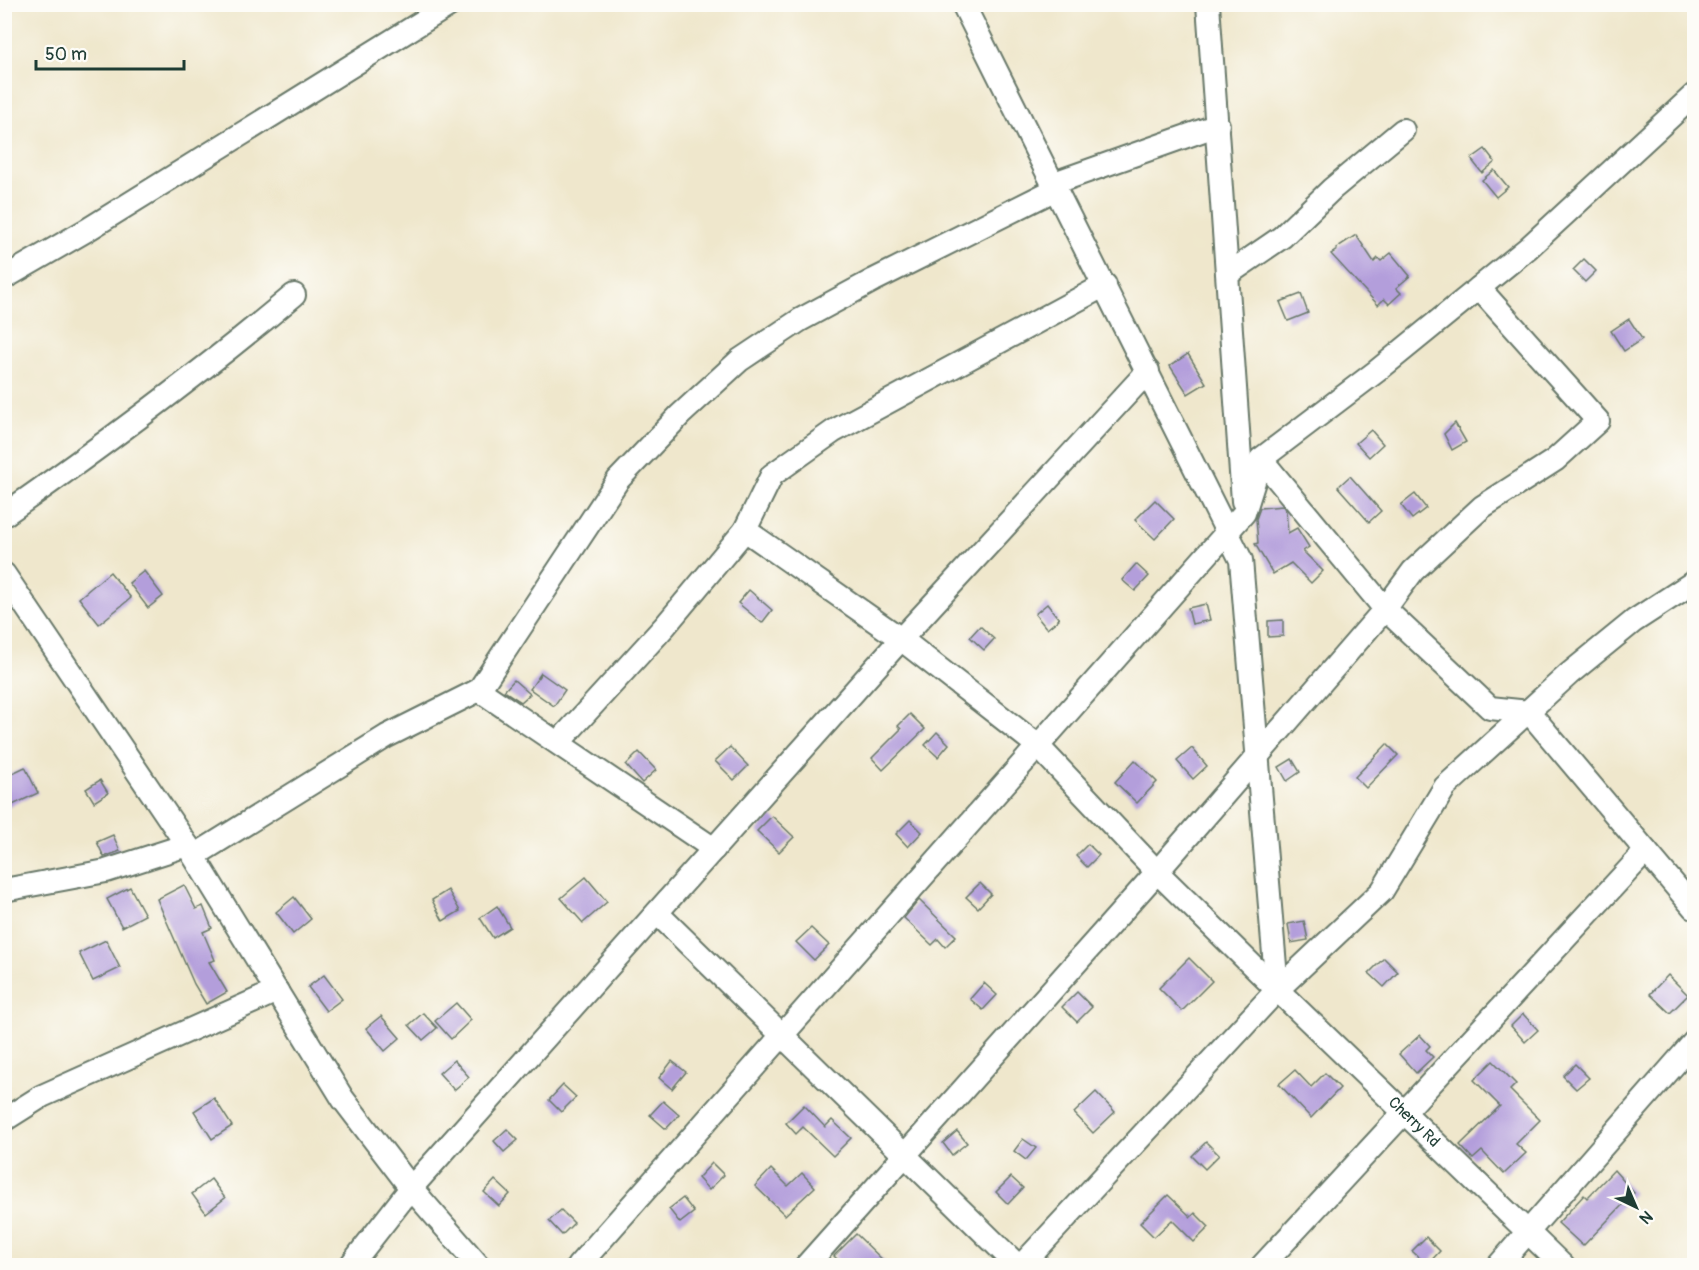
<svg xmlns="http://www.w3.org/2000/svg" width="1699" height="1270" viewBox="0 0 1699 1270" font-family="Pangolin,sans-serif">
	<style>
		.building { fill: #b39edb }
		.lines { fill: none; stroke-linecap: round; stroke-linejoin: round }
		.street-casing { stroke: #687869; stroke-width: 26 }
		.street { stroke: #fff; stroke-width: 22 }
		.labels { text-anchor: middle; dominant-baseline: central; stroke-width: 5; stroke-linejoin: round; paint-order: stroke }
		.street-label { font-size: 16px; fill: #1f3d34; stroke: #fdfcf7 }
	</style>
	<rect width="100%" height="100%" fill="#fdfcf7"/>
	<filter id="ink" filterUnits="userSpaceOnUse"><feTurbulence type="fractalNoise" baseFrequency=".0167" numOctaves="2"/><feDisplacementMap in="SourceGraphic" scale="12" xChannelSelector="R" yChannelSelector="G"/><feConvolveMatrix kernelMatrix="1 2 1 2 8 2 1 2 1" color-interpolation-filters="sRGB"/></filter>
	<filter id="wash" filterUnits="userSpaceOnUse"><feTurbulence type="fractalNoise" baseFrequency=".008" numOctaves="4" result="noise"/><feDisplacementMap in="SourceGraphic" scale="24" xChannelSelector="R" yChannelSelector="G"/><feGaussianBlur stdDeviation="1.35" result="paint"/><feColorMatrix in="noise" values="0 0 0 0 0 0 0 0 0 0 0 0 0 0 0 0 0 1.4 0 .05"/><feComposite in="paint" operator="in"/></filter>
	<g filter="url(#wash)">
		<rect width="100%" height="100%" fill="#efe7cc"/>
		<g id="blocks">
			<!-- building -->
			<g class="building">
				<path d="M1485,149L1495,162L1482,173L1471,159Z"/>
				<path d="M1494,170L1508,187L1496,197L1482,180Z"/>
				<path d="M1356,235L1374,262L1378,258L1381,261L1391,253L1410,276L1396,288L1401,293L1389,304L1384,299L1378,305L1331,254L1337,250L1336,248Z"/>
				<path d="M1584,259L1596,271L1585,282L1573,270Z"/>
				<path d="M1301,294L1308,313L1288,321L1280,302Z"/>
				<path d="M1629,319L1642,339L1624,351L1611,331Z"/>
				<path d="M1188,354L1206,383L1188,394L1170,366Z"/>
				<path d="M1455,423L1466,442L1452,450L1444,434Z"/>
				<path d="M1371,430L1383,444L1369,457L1356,443Z"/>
				<path d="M1350,476L1381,511L1369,522L1338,487Z"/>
				<path d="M1415,494L1426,508L1412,519L1401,505Z"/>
				<path d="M1155,500L1174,519L1155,539L1135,520Z"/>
				<path d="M1283,506L1286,511L1288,533L1297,528L1309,547L1303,551L1323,571L1311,583L1291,563L1273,574L1255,544L1258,543L1256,519L1260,508Z"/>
				<path d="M1136,564L1149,576L1135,591L1122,580Z"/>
				<path d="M144,571L163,596L148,608L129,583Z"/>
				<path d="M110,572L131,598L99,624L79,598Z"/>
				<path d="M749,590L772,610L762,623L738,603Z"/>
				<path d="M1047,604L1059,619L1047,629L1035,614Z"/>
				<path d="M1206,604L1210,620L1192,624L1188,608Z"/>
				<path d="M1283,620V636L1268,637V621Z"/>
				<path d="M980,626L994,639L984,650L970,637Z"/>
				<path d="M541,673L565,690L554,706L530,689Z"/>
				<path d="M514,680L530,694L521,702L504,691Z"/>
				<path d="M910,714L925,729L883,770L872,758L901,729L898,726Z"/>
				<path d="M937,732L949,744L938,757L925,745Z"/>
				<path d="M1387,744L1398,755L1366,788L1355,777Z"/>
				<path d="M730,747L748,766L734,780L715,761Z"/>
				<path d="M1192,748L1207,766L1193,779L1177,761Z"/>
				<path d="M639,752L656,770L642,783L626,765Z"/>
				<path d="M1292,759L1300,772L1287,781L1279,767Z"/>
				<path d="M1135,760L1157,782L1137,803L1115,782Z"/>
				<path d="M25,767L38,793L4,809V777Z"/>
				<path d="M100,780L108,793L94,802L86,789Z"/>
				<path d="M772,816L794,837L779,852L757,831Z"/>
				<path d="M910,820L922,832L908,847L896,834Z"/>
				<path d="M113,835L120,851L104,857L97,842Z"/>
				<path d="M1088,844L1099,855L1087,867L1076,856Z"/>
				<path d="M586,877L607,902L583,923L561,898Z"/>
				<path d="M980,883L991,894L978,908L966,897Z"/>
				<path d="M184,885L196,909L203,906L212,928L203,932L215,960L209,962L227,992L206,1004L194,984L157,899Z"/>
				<path d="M130,887L145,915L122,927L107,899Z"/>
				<path d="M448,890L460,911L443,921L432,900Z"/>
				<path d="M294,897L311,919L293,934L276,912Z"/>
				<path d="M919,900L956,936L945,947L938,939L932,945L904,918Z"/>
				<path d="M497,906L510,927L493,938L480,918Z"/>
				<path d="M1304,921L1308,940L1291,943L1288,924Z"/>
				<path d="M811,928L829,945L814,960L796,942Z"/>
				<path d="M106,940L120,968L93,981L79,953Z"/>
				<path d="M1189,958L1212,981L1182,1011L1159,988Z"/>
				<path d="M1384,958L1398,972L1384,987L1369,973Z"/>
				<path d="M324,975L342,999L326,1011L308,987Z"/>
				<path d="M1668,975L1688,995L1670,1013L1650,994Z"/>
				<path d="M984,983L997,995L983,1010L970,999Z"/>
				<path d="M1077,992L1092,1007L1077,1022L1062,1007Z"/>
				<path d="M456,1003L471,1020L451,1039L435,1021Z"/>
				<path d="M423,1013L437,1028L423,1040L409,1025Z"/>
				<path d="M1523,1014L1538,1030L1525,1042L1511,1026Z"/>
				<path d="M381,1016L400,1038L385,1051L366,1028Z"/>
				<path d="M1420,1035L1430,1046L1426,1050L1433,1057L1416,1073L1399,1054Z"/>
				<path d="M454,1060L469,1077L454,1090L439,1073Z"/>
				<path d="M672,1061L686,1072L672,1089L659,1078Z"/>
				<path d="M1493,1061L1516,1084L1510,1090L1540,1120L1516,1144L1526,1153L1504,1174L1482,1151L1473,1159L1460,1145L1500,1106L1474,1080Z"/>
				<path d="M1575,1064L1589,1078L1576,1089L1563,1076Z"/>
				<path d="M1295,1070L1311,1087L1325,1073L1340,1088L1311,1118L1279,1084Z"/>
				<path d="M563,1085L576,1097L561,1112L549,1100Z"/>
				<path d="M1096,1092L1115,1112L1093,1133L1074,1113Z"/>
				<path d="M214,1098L232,1126L212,1139L194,1111Z"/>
				<path d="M663,1101L679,1115L666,1129L650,1115Z"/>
				<path d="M804,1105L825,1127L832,1120L851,1138L833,1156L803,1127L796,1134L786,1123Z"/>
				<path d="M507,1129L518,1140L504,1152L494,1141Z"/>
				<path d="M957,1131L967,1143L952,1155L943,1143Z"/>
				<path d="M1023,1139L1036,1148L1026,1160L1014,1151Z"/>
				<path d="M1206,1142L1219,1155L1205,1169L1192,1156Z"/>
				<path d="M712,1163L724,1175L709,1190L698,1178Z"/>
				<path d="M771,1169L788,1186L802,1173L815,1187L785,1215L755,1186Z"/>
				<path d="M1614,1170L1634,1193L1583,1246L1558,1223L1584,1195L1587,1198Z"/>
				<path d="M1011,1177L1023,1188L1008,1204L996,1192Z"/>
				<path d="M211,1179L225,1198L206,1213L192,1194Z"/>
				<path d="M495,1180L510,1194L499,1206L484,1192Z"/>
				<path d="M1168,1195L1191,1217L1195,1213L1209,1227L1194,1242L1172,1220L1154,1237L1140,1223Z"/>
				<path d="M683,1198L694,1212L680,1223L669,1209Z"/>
				<path d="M561,1210L574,1223L562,1235L549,1221Z"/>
				<path d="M856,1234L889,1266H844L834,1256Z"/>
				<path d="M1426,1237L1440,1251L1427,1265L1412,1251Z"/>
			</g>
		</g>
	</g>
	<g filter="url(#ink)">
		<use href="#blocks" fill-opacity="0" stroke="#687869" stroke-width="1.5"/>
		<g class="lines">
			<!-- street casing -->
			<g class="street-casing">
				<g id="street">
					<path d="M963,4L1241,560L1277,990"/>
					<path d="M1208,4L1243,501"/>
					<path d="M1054,183L1218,125"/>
					<path d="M1228,274L1282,237L1332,189L1403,130"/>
					<path d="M4,278L87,230L451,4"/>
					<path d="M1261,459L1377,371L1528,248L1694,95"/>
					<path d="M4,515C104,445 201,373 294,295"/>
					<path id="s1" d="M745,530L901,639L1037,745L1157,872L1264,977L1563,1266"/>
					<path d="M4,574L187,845L343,1099L411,1188L479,1266"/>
					<path d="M479,690L714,849"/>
					<path d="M558,743L665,626L745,530L772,475L834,431L1105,285"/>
					<path d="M194,856L387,736L479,690L618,480L680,415L740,360L800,320L874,280L1056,189"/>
					<path d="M4,890L106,871L187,845"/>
					<path d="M657,913L1018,1266"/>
					<path d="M4,1120L42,1096L277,991"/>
					<path d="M350,1266L411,1188L901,639L1148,371"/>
					<path d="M578,1266L1244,513L1261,459L1385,609L1413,571L1482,507L1555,460L1598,421L1479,288"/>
					<path d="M806,1266L1157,872L1385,609L1490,708L1529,712L1694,908"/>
					<path d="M1021,1266L1277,990L1382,891L1445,787L1569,674L1634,621L1694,582"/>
					<path d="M1262,1266L1646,851"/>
					<path d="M1498,1266L1694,1042"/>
				</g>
			</g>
			<!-- street -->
			<use href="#street" class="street"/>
		</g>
	</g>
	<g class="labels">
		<!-- street labels -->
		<g class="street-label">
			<text stroke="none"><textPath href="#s1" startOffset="896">Cherry Rd</textPath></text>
		</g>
	</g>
	<!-- margin -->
	<rect width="1699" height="1270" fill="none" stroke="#fdfcf7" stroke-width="24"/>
	<!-- north arrow -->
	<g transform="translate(1636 1207) rotate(136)" stroke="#fdfcf7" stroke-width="4.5" paint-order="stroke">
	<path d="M0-4.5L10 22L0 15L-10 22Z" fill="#1f3d34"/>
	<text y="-9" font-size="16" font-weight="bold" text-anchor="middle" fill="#1f3d34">N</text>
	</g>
	<!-- scale -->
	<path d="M36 60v9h148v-9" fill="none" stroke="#1f3d34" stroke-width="3"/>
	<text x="45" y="60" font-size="18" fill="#1f3d34" stroke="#fdfcf7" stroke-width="4.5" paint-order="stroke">50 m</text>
</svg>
